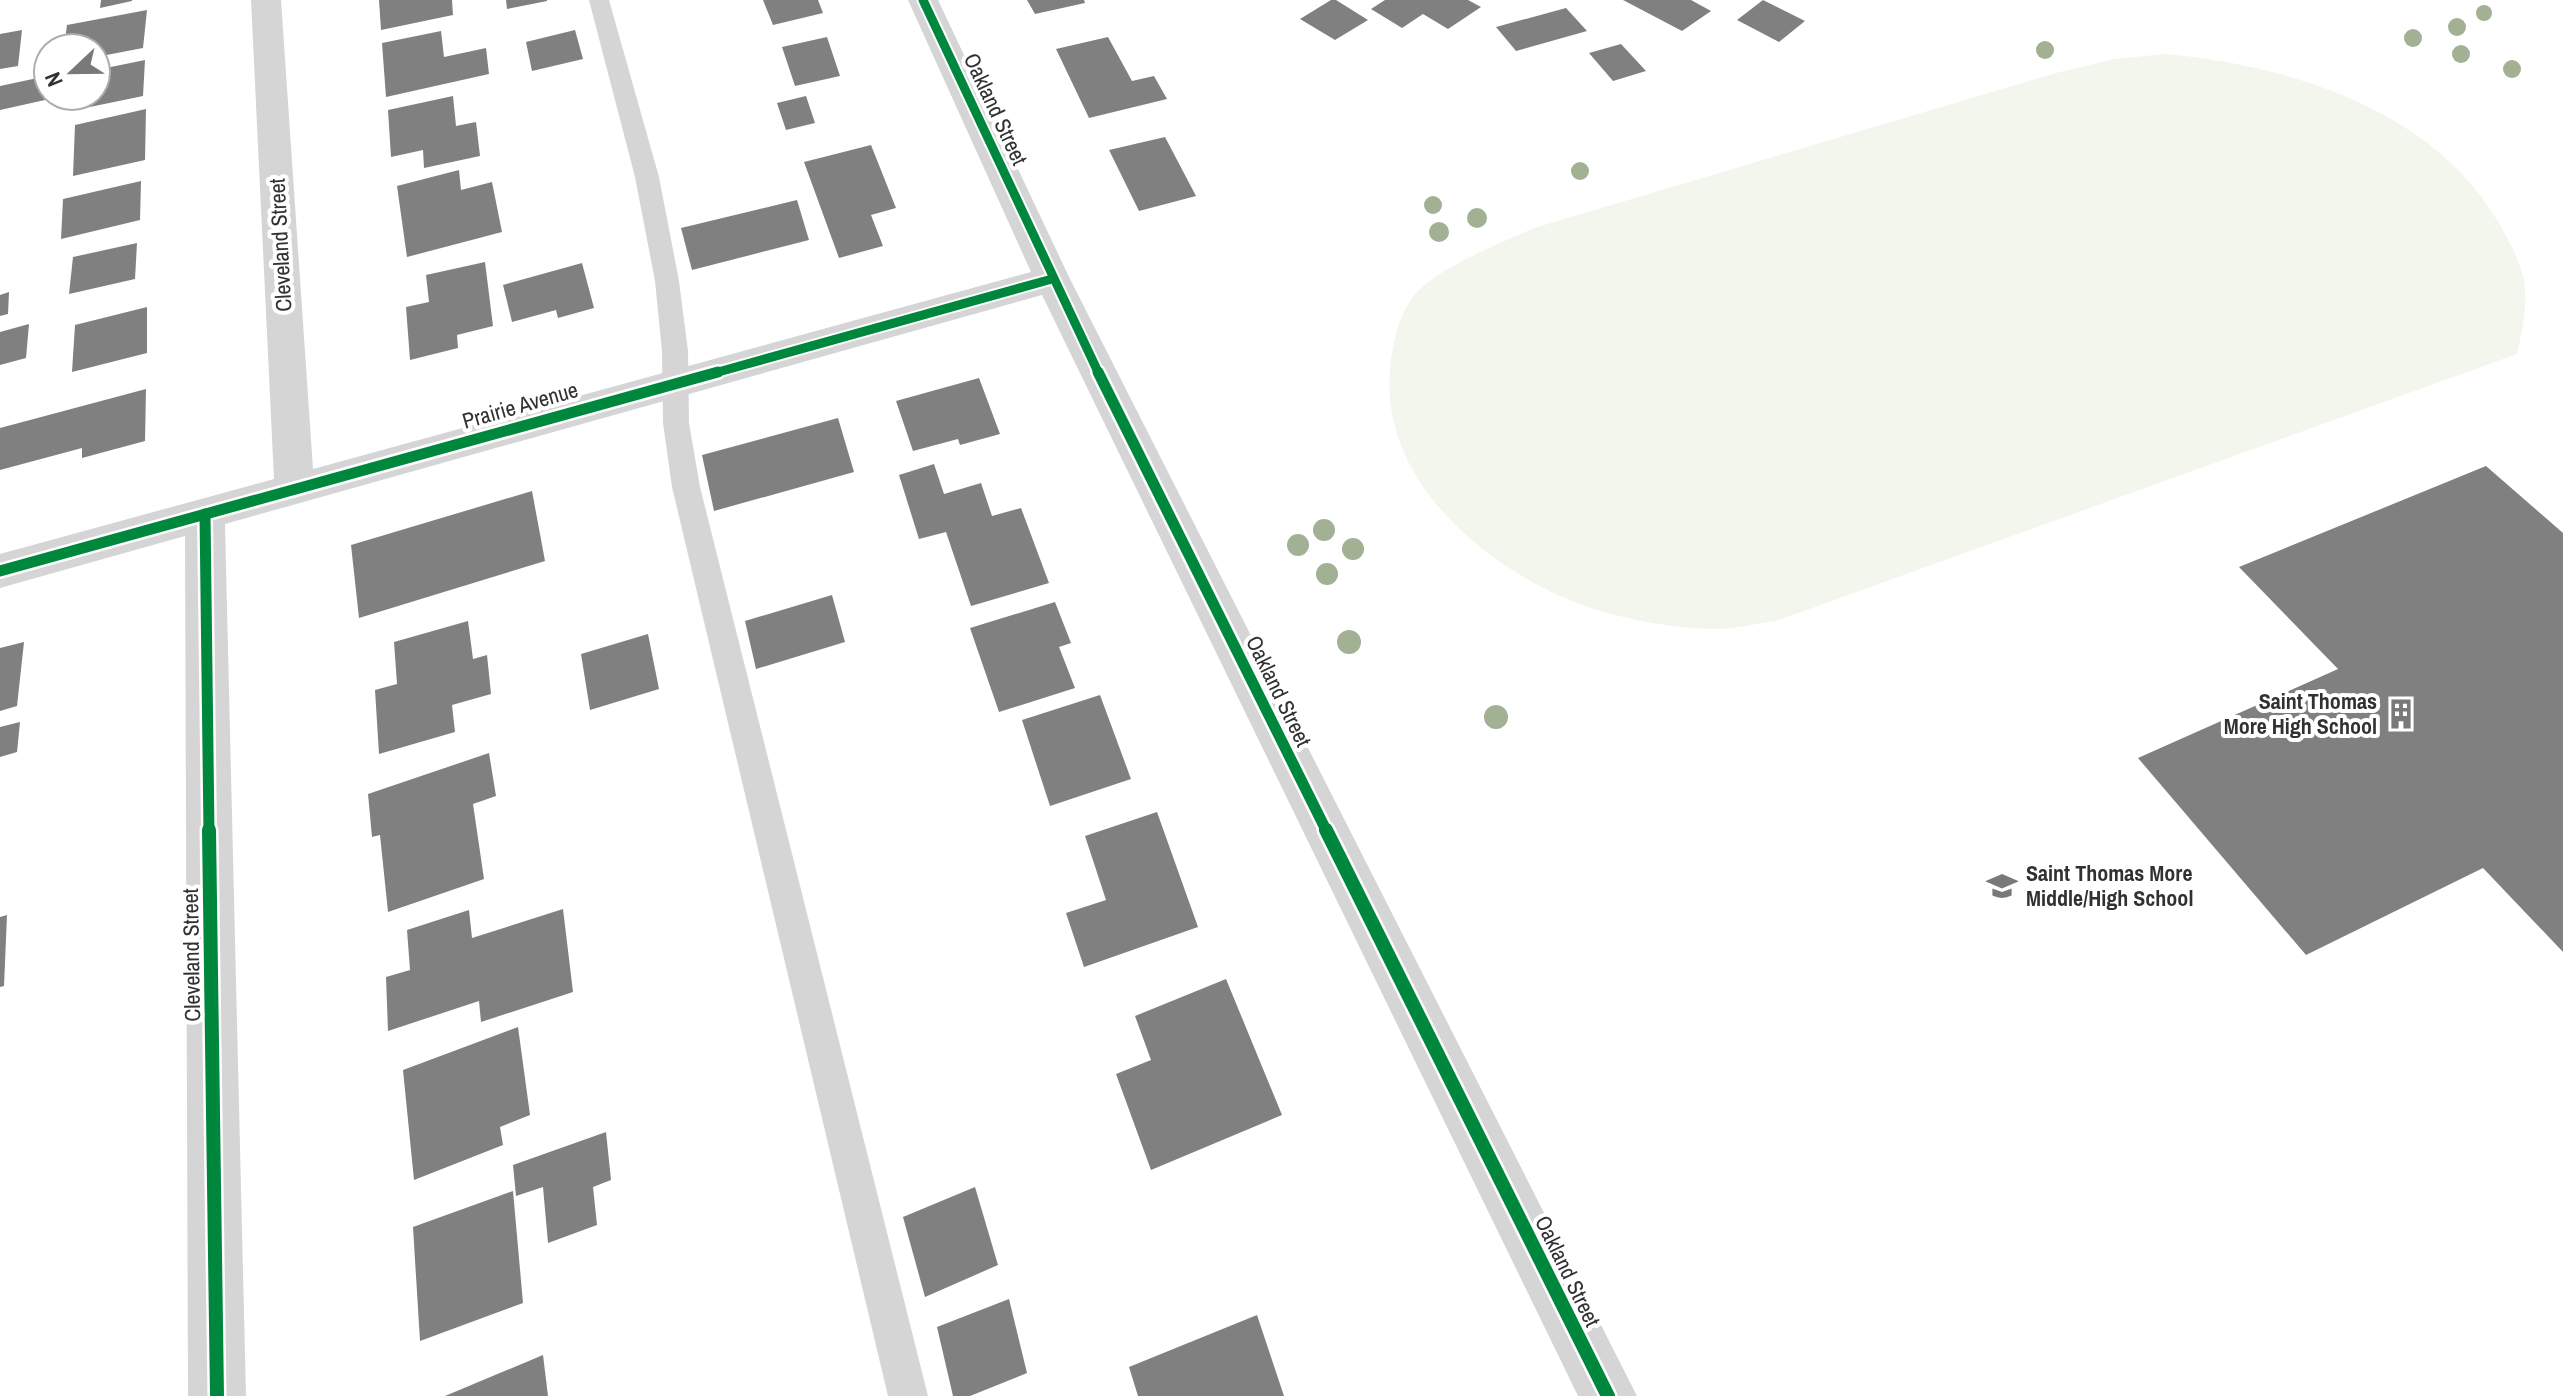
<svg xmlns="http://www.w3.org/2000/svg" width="2563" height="1396" viewBox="0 0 2563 1396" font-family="'Archivo Narrow',sans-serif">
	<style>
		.green { fill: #f2f6ed }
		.building { fill: #808080 }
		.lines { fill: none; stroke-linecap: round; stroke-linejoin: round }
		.lane { fill: #d5d5d5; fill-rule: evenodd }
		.street { fill: #d5d5d5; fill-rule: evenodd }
		.cycleway-far2-casing { stroke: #fff; stroke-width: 13 }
		.cycleway-far1-casing { stroke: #fff; stroke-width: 16 }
		.cycleway-casing { stroke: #fff; stroke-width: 19 }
		.cycleway-far2 { stroke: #00873e; stroke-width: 9 }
		.cycleway-far1 { stroke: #00873e; stroke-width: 11 }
		.cycleway { stroke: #00873e; stroke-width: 14 }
		.tree { fill: #a2b094 }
		.labels { text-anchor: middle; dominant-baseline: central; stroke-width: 8; stroke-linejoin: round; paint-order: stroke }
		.street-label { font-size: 22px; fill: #313131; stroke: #fff }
		.poi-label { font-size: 22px; font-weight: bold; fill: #313131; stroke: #fff; text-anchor: end }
	</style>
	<rect width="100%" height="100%" fill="#fff"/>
	<!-- green -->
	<path class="green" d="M2165,54C2290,65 2435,110 2500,225C2509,241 2521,263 2524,281C2528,306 2522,331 2517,354L1776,621C1757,623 1736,629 1716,629C1676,629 1629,620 1591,608C1493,575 1380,484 1390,371C1392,346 1398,317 1413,297C1434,269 1501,243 1534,228L2056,73L2115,59Z"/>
	<!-- building -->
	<g class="building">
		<path d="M101,0H132V1L100,8Z"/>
		<path d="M379,0H452L453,15L381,30Z"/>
		<path d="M506,0H547V1L507,9Z"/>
		<path d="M763,0H818L823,13L773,25Z"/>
		<path d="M1027,0H1084L1085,3L1035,14Z"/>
		<path d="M1331,0H1336L1368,20L1335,40L1300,19Z"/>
		<path d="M1385,0H1468L1481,7L1448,29L1423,14L1402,28L1371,9Z"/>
		<path d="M1623,0H1691L1711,11L1682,31Z"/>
		<path d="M1763,0L1805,21L1779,42L1737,20Z"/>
		<path d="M1566,8L1587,31L1516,51L1496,27Z"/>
		<path d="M147,10L143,48L96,57L94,45L64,48L67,25Z"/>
		<path d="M22,30L18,66L0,69V34Z"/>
		<path d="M575,30L583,59L532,71L526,42Z"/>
		<path d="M441,31L444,57L486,48L489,74L386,97L382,43Z"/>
		<path d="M827,37L840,76L795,86L782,47Z"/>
		<path d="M1108,37L1132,81L1154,76L1167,99L1089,118L1056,49Z"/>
		<path d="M1621,44L1646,71L1613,81L1589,53Z"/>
		<path d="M145,60L143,96L85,108L86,96H96V70Z"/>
		<path d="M47,76L45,100L0,110V86Z"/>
		<path d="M453,96L456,126L476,122L480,156L424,168L423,150L391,157L388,110Z"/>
		<path d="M806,96L815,123L786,130L777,103Z"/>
		<path d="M146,109L145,160L73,176L75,125Z"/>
		<path d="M1165,137L1196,196L1139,211L1109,150Z"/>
		<path d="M871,145L896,208L871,215L883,246L839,258L804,162Z"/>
		<path d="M459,170L461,190L492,182L502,232L407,257L397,186Z"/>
		<path d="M141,181L140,220L61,239L63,199Z"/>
		<path d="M797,200L809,240L692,270L681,228Z"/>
		<path d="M137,243L135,279L69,294L73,257Z"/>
		<path d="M485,262L493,326L457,335L458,348L410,360L406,307L429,302L426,275Z"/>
		<path d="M582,263L594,308L558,318L556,310L512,322L503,285Z"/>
		<path d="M9,292L8,314L0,316V295Z"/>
		<path d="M147,307V353L72,372L75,325Z"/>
		<path d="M29,324L26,358L0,365V332Z"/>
		<path d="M979,378L1000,434L960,445L958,439L913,451L896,401Z"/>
		<path d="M146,389L145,441L82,458V448L0,470V428Z"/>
		<path d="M838,418L854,472L714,511L702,455Z"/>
		<path d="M934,464L944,494L981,483L992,516L1021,508L1049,583L971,606L946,532L919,539L899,475Z"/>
		<path d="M2486,466L2563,533V952L2483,868L2306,955L2138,758L2338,669L2239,567Z"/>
		<path d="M532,491L545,561L359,618L351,545Z"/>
		<path d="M832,595L845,642L756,669L745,621Z"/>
		<path d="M1055,602L1071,643L1059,647L1075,688L999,712L970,628Z"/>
		<path d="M468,621L473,659L487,655L491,694L452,705L455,732L379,754L375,690L397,684L394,642Z"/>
		<path d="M648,634L659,689L590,710L581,654Z"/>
		<path d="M24,642L17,706L0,711V648Z"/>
		<path d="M1100,695L1131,779L1050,806L1022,720Z"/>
		<path d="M20,722L17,752L0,757V727Z"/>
		<path d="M489,753L496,796L473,804L484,879L388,912L380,835L372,837L368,794Z"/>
		<path d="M1157,812L1198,927L1084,967L1066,913L1106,900L1085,836Z"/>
		<path d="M563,909L573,992L481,1022L479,1001L388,1031L386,977L410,970L407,930L469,910L472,938Z"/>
		<path d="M7,915L4,986L0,987V917Z"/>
		<path d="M1226,979L1282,1115L1151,1170L1116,1074L1151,1060L1135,1016Z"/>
		<path d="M518,1027L530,1115L500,1127L503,1145L414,1180L403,1070Z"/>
		<path d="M606,1132L611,1180L593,1187L597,1225L548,1243L543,1187L516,1196L513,1165Z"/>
		<path d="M975,1187L998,1265L925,1297L903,1217Z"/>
		<path d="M513,1191L523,1303L420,1341L413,1227Z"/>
		<path d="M1009,1299L1027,1373L970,1396H953L937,1327Z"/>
		<path d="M1257,1315L1284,1396H1138L1129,1367Z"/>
		<path d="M543,1355L548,1396H445Z"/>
	</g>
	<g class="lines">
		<!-- lane -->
		<path class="lane" d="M589,0H609L659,177L679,281L688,351L689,423L700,487L928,1396H888L672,487L663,423L662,351L655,281L635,177Z"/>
		<!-- street -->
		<path class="street" d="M251,0H281L313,469L1031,272L908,0H938L1070,279L1637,1396H1578L1042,295L225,524L246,1396H188L185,536L0,588V554L274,479Z"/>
		<!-- cycleway-far2 casing -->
		<g class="cycleway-far2-casing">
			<g id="cycleway-far2">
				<path d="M923,0L1099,374"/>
				<path d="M711,374L1052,279"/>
			</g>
		</g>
		<!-- cycleway-far1 casing -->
		<g class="cycleway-far1-casing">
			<g id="cycleway-far1">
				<path d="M1098,372L1327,832"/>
				<path d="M205,514L209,832"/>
				<path d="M0,571L718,372"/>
			</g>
		</g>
		<!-- cycleway casing -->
		<g class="cycleway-casing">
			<g id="cycleway">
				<path d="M209,830L217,1396"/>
				<path d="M1326,830L1608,1396"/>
			</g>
		</g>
		<!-- cycleway-far2 -->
		<use href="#cycleway-far2" class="cycleway-far2"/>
		<!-- cycleway-far1 -->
		<use href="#cycleway-far1" class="cycleway-far1"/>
		<!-- cycleway -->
		<use href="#cycleway" class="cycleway"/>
	</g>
	<!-- trees -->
	<g class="tree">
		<circle cx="2484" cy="13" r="8"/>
		<circle cx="2457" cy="27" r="9"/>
		<circle cx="2413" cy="38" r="9"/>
		<circle cx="2045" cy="50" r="9"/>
		<circle cx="2461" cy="54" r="9"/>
		<circle cx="2512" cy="69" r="9"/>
		<circle cx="1580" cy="171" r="9"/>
		<circle cx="1433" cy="205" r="9"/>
		<circle cx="1477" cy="218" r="10"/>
		<circle cx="1439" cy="232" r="10"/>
		<circle cx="1324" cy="530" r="11"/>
		<circle cx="1298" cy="545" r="11"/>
		<circle cx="1353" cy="549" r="11"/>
		<circle cx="1327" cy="574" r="11"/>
		<circle cx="1349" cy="642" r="12"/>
		<circle cx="1496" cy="717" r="12"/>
	</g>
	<!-- icons -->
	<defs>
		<g id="building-bare" transform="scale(2.4)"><path d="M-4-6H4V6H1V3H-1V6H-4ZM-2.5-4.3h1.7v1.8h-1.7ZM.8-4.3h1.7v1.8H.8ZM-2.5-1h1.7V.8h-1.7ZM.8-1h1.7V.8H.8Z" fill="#797979" stroke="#fff" stroke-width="2.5" paint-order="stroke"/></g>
		<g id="school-bare" transform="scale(2.4)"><path d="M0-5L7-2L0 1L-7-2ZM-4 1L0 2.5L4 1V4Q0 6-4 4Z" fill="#797979" stroke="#fff" stroke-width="2.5" paint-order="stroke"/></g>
	</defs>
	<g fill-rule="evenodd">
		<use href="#building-bare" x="2401" y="714"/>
		<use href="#school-bare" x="2002" y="886"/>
	</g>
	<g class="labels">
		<!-- street labels -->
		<g class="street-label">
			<text transform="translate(996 109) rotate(65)">Oakland Street</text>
			<text transform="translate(280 245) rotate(-93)">Cleveland Street</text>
			<text transform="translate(520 405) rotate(-16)">Prairie Avenue</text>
			<text transform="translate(1279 691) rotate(64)">Oakland Street</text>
			<text transform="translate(191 955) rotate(-91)">Cleveland Street</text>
			<text transform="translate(1568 1271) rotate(64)">Oakland Street</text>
		</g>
		<!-- poi labels -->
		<g class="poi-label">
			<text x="2377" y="701">Saint Thomas<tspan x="2377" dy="25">More High School</tspan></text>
			<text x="2026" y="873" text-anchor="start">Saint Thomas More<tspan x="2026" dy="25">Middle/High School</tspan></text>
		</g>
	</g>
	<!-- north arrow -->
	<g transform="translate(72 72) rotate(248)"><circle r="38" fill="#ffffff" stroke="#adadad" stroke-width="2"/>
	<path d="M0-6L14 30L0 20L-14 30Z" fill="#797979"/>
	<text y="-12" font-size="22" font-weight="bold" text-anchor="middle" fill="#313131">N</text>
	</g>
</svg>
